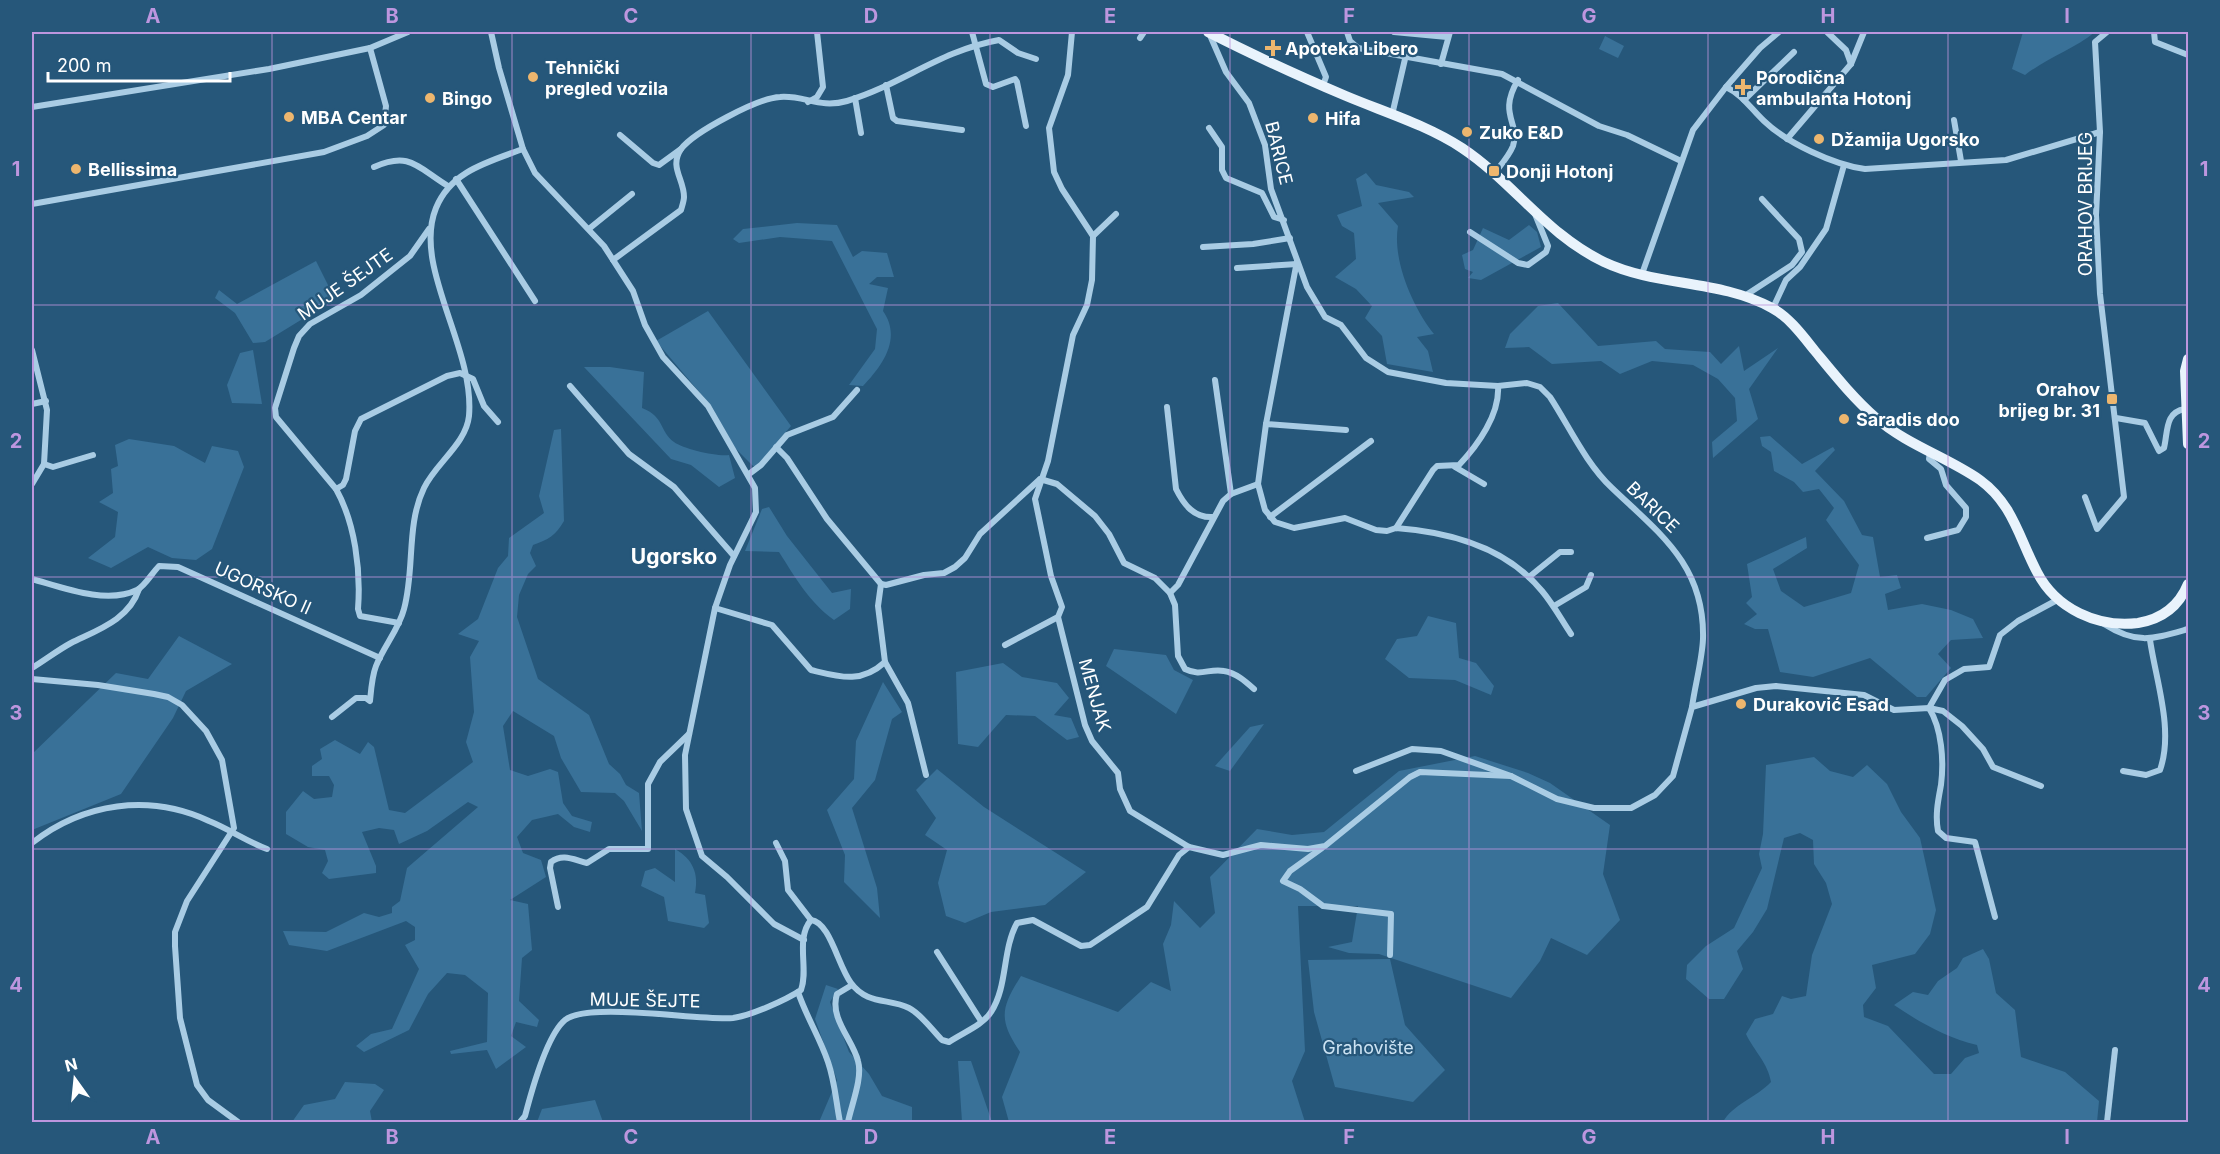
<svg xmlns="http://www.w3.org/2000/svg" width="2220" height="1154" viewBox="0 0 2220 1154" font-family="Inter,sans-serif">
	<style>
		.green { fill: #397198 }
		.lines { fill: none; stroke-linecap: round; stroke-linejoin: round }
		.minor { stroke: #a9cce4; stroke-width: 6 }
		.primary { stroke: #e9f3fc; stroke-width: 10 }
		.grid { fill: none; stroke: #bd96df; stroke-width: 1.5; stroke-opacity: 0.55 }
		.poi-dot { fill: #edb66e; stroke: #26577a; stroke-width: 2 }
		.labels { text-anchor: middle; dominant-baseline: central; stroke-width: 4.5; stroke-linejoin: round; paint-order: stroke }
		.poi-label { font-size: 18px; font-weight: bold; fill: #fff; stroke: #26577a; text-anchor: start }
		.street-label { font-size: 18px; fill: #fff; stroke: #26577a }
		.park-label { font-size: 18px; fill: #cce3f3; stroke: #26577a }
		.quarter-label { font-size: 21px; font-weight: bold; fill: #fff; stroke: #26577a }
		.neatline { fill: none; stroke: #bd96df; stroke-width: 2 }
		.grid-label { font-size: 20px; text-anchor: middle; font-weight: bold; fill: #bd96df }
	</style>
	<rect width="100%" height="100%" fill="#26577a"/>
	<!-- green -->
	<g class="green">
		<path d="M2023,32H2095C2074,49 2047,58 2025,75L2012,69Z"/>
		<path d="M1605,36L1624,46L1618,58L1599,49Z"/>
		<path d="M1366,173L1376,185L1409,192L1414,197L1378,203L1398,226C1392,260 1413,308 1434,334L1417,337L1428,351L1433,372L1387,364L1382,336L1365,318L1372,306L1356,289L1335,277L1356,259L1354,233L1342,226L1337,215L1362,206L1356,179Z"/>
		<path d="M797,223L837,225L853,257L862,251L887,253L894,277H877L869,284L888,288L883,311C902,338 883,365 863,386L849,385L875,349L877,329L832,241L780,237L739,243L733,239L743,229Z"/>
		<path d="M1529,225L1537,232L1541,247L1481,280L1468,278L1473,272L1465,269L1462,255L1473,250L1483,228L1509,240Z"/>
		<path d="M316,261L335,299L265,342L253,343L235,313L215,298L219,290L237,304Z"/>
		<path d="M1558,303L1598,346L1656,341L1665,349L1710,352L1721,364L1739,346L1744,371L1778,348L1749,389L1758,419L1713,458L1712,442L1737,421L1735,398L1718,379L1693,365L1652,361L1620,374L1601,361L1552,364L1529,347L1505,348L1510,334L1538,306Z"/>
		<path d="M708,311L791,426L757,466H753L735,448L712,407L656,341Z"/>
		<path d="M253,350L262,404L232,403L227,385L240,353Z"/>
		<path d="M610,367L644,372L642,408C665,417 659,431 674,442C683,449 718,457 729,455L735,478L719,487L691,465L671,459L584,367Z"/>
		<path d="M561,429L564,521C556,535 548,540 533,545L530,553L536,566L528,574L519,595L517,617L538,679L589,715L609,764L620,774L626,785L639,793L642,831L624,801L615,793L581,792L561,758L554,736L513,711L503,726L510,770L528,776L550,769L558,772L563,803L572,816L592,822L590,832L574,827L558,814L532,820L517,837L523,853L541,860L546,877L510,900L528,904L532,950L522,958L519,1001L539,1020L537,1027L516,1022L511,1036L526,1047L496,1069L487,1050L451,1054L450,1051L487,1042L488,993L465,975L447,973L428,994L409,1030L364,1052L356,1046L371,1034L392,1029L419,969L405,945L415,940V927L406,921L327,951L289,945L283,931L326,932L364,913L379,917L392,913V907L400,901L407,868L478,807L468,802L427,831L399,844L394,830L379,828L362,832L376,866V873L329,879L322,873L328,861L325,850L308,847L286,834V812L303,791L314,799L332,797L334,785L329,776H312V766L322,759L320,749L335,740L360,754L368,742L374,747L389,810L405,813L473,762L466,742L474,712L470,657L479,641L458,634L478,619L498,568L508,556L509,538L544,513L539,496L554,430Z"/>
		<path d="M1770,436L1802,464L1833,447L1835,450L1815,471L1844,501L1862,535L1873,537L1880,577L1897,575L1901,588L1885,594L1888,610L1922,604L1951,610L1973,619L1983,638L1951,640L1938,654L1951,668L1926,697H1917L1870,658L1813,677L1780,672L1768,629H1755L1744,624L1757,614L1746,603L1752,597L1747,564L1806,537L1807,548L1773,569L1781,591L1804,607L1851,593L1859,565L1826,520L1834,508L1819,489L1803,492L1794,482L1774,471L1771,452L1762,446L1760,437Z"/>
		<path d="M129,439L174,446L205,463L212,446L238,451L244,467L212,549L196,560L172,558L148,547L111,568L88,558L115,537L118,512L99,502L113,493L111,469L118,466L115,445Z"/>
		<path d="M769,507L787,536L832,593L851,589L850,609L834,620C809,602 795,577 779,552L745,551L762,509Z"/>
		<path d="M1428,616L1456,623L1459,658L1476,663L1494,686L1491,695L1455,680L1409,678L1385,659L1397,639L1417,636Z"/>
		<path d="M179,636L232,664L186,691L173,718L121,794L32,830V754L116,673L148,679Z"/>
		<path d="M1114,649L1166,655L1174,670L1193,680L1176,714L1106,666Z"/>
		<path d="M1003,663L1022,677L1057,683L1069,698L1054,715L1071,718L1079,737L1067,740L1035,716L1006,715L978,747L958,744L956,672Z"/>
		<path d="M883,682L902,712L892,719L875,780L852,808L877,888L880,918L844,882L845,855L827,810L854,779L856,741Z"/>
		<path d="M1264,724L1230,771L1215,766L1250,727Z"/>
		<path d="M1475,756L1528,773L1550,783L1610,825L1603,874L1620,920L1587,955L1551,938L1540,961L1511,998L1379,954L1349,953L1328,947L1352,942L1358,906H1298L1305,1051L1292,1081L1305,1122H1009L1002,1097L1020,1052C998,1019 1001,1008 1021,976L1118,1012L1151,982L1171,991L1163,944L1171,925L1174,901L1200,928L1215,913L1210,877L1257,829L1292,835L1324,832L1399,771Z"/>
		<path d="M1814,757L1830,771L1853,777L1867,765L1887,784L1901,812L1920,838L1936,910L1930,934L1915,954L1872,965L1876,988L1863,1005L1864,1017L1888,1026L1934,1074H1951L1965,1058L1979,1053L1977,1045C1947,1038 1919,1022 1894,1005L1913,992L1928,995L1938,981L1957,968L1963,958L1983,949L1989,959L1996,993L2015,1010L2021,1057L2065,1072L2099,1101L2097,1122H1723C1732,1105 1757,1097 1771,1082C1768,1063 1754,1051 1746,1034L1755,1019L1773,1014L1782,996L1791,999L1806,996L1812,955L1832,904L1826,883L1814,864L1813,840L1800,833L1784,838L1767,909L1753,932L1737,951L1743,969L1724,999H1709L1686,979L1687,965L1706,946L1734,928L1762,868L1759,854L1763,834L1766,765Z"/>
		<path d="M937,769L984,807L1086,872L1045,905L991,912L965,923L946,916L938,883L947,850L925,835L936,818L916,790Z"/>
		<path d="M675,849C693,859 699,874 695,893L705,895L709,923L704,928L668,921L664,897L641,886L645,871L655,868L675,882Z"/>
		<path d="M1390,959L1405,1025L1445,1070L1413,1102L1335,1087L1314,1012L1308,960Z"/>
		<path d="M826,985L838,989L830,1002L849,1052L869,1074L882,1096L912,1107V1122H819L837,1080L815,1019Z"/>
		<path d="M958,1061H971L992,1122H962Z"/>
		<path d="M345,1082L375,1084L384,1090L370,1111L372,1122H292L304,1105L335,1099Z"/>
		<path d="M595,1100L603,1122H537L542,1109Z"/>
	</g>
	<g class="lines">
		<!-- minor -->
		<g class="minor">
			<path d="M491,32L499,68L523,149L535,173L604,246L633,291L645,325L663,357L708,406L755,488L756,512L730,565L715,608L685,755L686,809L702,856L727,877L774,924L804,940"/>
			<path d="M972,32L986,84L993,87L1015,79L1017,82L1026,126"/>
			<path d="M1307,32L1326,77L1323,85"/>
			<path d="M1347,32L1350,41L1358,48L1502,74L1599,126L1627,135L1681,161"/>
			<path d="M1394,32L1447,37"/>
			<path d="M1827,32L1846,50L1851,64"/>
			<path d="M2154,32L2155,42L2188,55"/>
			<path d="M1209,33L1226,72L1249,103L1265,145L1271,189L1307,287L1325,317L1341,325L1366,358L1388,372L1446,383L1498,386L1527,383L1540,387L1550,397C1569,426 1586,464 1612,488C1659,533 1705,565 1703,639C1702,661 1695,685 1692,707"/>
			<path d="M1140,38L1144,32"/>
			<path d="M1441,64L1450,32"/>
			<path d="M886,85L893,118L897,121L962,130"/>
			<path d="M1726,87L1760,48L1779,32"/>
			<path d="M855,98L861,133"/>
			<path d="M1744,100L1794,52"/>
			<path d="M808,102L817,97L823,87L817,32"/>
			<path d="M32,107L269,69L370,48L408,32"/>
			<path d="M1392,115L1405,59"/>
			<path d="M1954,120L1961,161"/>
			<path d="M1209,128L1222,147V170L1226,178L1262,193L1274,217L1284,220"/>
			<path d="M620,135L653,163L659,165L681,149"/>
			<path d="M1787,139L1851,64L1864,32"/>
			<path d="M374,167C410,151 417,167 448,186"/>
			<path d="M1494,174C1500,166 1509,156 1513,146C1521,123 1497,115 1518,80"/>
			<path d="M456,179L535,301"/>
			<path d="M32,204L324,152L367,136L384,125L386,106L370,48"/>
			<path d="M590,228L632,194"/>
			<path d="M1470,232L1518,263L1528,265L1546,252L1548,246L1535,214"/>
			<path d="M1093,236L1116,214"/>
			<path d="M1203,247L1253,244L1290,238"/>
			<path d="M613,260L681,210C682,206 684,201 684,197C684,179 669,167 681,149C694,132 758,98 780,97C805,95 819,109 847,101C903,84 939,51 999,40L1018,53L1036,59"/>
			<path d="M1297,261L1266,424L1258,484L1265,510L1275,522L1294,528L1345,518L1376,530L1387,531L1396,528C1450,532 1506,547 1542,591C1553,604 1561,619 1571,634"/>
			<path d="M1237,268L1297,264"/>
			<path d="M1642,274L1693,130L1726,87C1743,95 1751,109 1764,121C1787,143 1834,165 1865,169L2006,160L2100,132"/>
			<path d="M1746,295L1792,265L1802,252L1799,239L1762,199"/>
			<path d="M1773,308L1786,280L1800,267L1826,229L1844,165"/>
			<path d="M32,350L47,410L44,464L32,484"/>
			<path d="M1215,380L1231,494"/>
			<path d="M570,386L629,454L674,487L734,556"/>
			<path d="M32,404L46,401"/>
			<path d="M1167,407L1176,489C1184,505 1194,518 1213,517"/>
			<path d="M2116,418L2145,423L2159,451L2164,448C2168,431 2165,412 2185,409"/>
			<path d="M1266,424L1346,430"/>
			<path d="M776,447L787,458L827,519L881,584L886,585L924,575L944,573L955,567L965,558L980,534L1039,480"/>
			<path d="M44,464L53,467L93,455"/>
			<path d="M1455,467L1484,484"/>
			<path d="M749,474L761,465L787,435L833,417L857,390"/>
			<path d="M1040,479L1057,484L1095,516L1109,534L1124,563L1155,578L1170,593L1175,605L1178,656L1185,669C1201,677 1209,668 1224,671C1236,673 1245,681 1254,689"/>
			<path d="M336,489L343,485L346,479L355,431L361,419L447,376L460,373L473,379L484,406L498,422"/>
			<path d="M2085,497L2097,529L2124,497L2100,294L2096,215L2100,132L2095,42L2107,32"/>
			<path d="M1270,517L1371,441"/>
			<path d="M1396,528L1433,470L1437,466L1459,465C1478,445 1500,414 1498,386"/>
			<path d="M1927,538L1958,530L1966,517V508L1946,485L1941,469L1929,459L1930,451"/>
			<path d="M1529,577L1560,552H1571"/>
			<path d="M32,579C61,587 106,605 137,590C145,586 152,573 159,566L178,567L380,658"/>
			<path d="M881,584L878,606L885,662L908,703L926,775"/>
			<path d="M1170,593L1178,585L1223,501L1231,494L1258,484"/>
			<path d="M1554,606L1586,587L1591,575"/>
			<path d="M715,608L772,625L811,670C840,677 861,684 885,662"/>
			<path d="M1058,617L1085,725L1092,741L1118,773L1120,789L1130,811L1189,847L1223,855L1261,845L1308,849L1325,846L1410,777L1420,772L1511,776L1557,799L1594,808H1631L1655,795L1673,776L1692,707L1756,688L1776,686L1864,695L1894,710L1929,708L1943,711L1962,726L1983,749L1993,767L2041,786"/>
			<path d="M399,623L360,616L358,609C361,570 355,523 336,489L276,417L275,408L294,348L299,336L310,324L361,295L410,256L429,229"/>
			<path d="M2104,624C2137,645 2153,639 2188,629"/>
			<path d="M1005,645L1058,617L1062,607L1051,576L1035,499L1048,461L1073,335L1087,305L1092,280L1093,236L1062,189L1054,172L1049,128L1068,75L1072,32"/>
			<path d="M32,668C45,660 58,650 71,643C97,630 129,620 139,589"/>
			<path d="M32,679L98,685L154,694L168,697L182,705L206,731L222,760L234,828L187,901L175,932V946L180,1018L197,1085L208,1100L238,1122"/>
			<path d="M332,717L356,698H366L370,701C371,690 372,676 376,666C384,646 399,629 404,609C415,569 406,525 424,488C436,463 466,444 469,416C475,347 412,267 436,208C451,171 488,162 523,149"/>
			<path d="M1356,771L1412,749L1441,751L1511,776"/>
			<path d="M2123,771L2146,775L2160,770C2174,730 2156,681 2150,640"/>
			<path d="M32,843C83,803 149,793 209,821C229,829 246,841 267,849"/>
			<path d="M776,843L785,861L788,890L811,920"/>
			<path d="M1322,848L1290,871L1283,881L1300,889L1323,906L1391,914L1390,955"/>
			<path d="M558,907L550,868L551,862C563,853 574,860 587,863L609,849H648V784L660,762L689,734"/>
			<path d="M1995,917L1975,842L1946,838L1938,831C1935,815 1938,801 1941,785C1944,761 1942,729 1929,708L1945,680L1964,669L1989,667L2000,635L2018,621L2059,599"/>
			<path d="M937,952L981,1021"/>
			<path d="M798,992C806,1016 820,1038 828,1062C835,1082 836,1102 840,1122"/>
			<path d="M520,1122L525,1116C531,1093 547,1035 565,1020C589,1001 699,1021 733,1018C750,1016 786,1000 801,990C809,969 795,939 811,920C830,922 838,966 851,983C867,1005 889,998 909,1008C921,1014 933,1031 942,1040L949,1042C962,1033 983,1025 991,1012C1008,986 1002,950 1017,923L1033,920L1081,946L1090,945L1147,907L1179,855L1189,847"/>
			<path d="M848,1122C851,1106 863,1078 858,1061C853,1040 829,1018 837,994L852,985"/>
			<path d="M2107,1122L2115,1050"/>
		</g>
		<!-- primary -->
		<g class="primary">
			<path d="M1208,32C1253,55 1299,76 1346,96C1384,112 1427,125 1462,148C1513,182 1547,235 1604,262C1657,287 1719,279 1772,308C1789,317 1803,336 1815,351C1834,374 1853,398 1876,418C1907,445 1947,457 1980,480C2013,504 2019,538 2037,572C2056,609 2098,628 2138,623C2162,619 2179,606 2188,584"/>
			<path d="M2188,359L2185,371L2188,444"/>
		</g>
	</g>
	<!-- grid -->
	<path class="grid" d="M272,32V1122M512,32V1122M751,32V1122M990,32V1122M1230,32V1122M1469,32V1122M1708,32V1122M1948,32V1122M32,305H2188M32,577H2188M32,849H2188"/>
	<!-- markers -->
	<g class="poi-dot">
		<path d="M1270 39h6v6h6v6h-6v6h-6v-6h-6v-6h6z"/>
		<circle cx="533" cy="77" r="6"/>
		<path d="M1740 78h6v6h6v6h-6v6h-6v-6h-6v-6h6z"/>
		<circle cx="430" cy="98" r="6"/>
		<circle cx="289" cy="117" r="6"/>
		<circle cx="1313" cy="118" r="6"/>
		<circle cx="1467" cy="132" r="6"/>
		<circle cx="1819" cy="139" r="6"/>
		<circle cx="76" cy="169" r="6"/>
		<rect x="1488" y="165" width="12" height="12" rx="3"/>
		<rect x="2106" y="393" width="12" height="12" rx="3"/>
		<circle cx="1844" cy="419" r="6"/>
		<circle cx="1741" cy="704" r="6"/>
	</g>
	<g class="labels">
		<!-- poi labels -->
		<g class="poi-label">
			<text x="1285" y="48">Apoteka Libero</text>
			<text x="545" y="67">Tehnički<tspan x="545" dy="21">pregled vozila</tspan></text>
			<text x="1756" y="77">Porodična<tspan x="1756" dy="21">ambulanta Hotonj</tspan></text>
			<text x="442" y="98">Bingo</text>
			<text x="301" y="117">MBA Centar</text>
			<text x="1325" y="118">Hifa</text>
			<text x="1479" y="132">Zuko E&amp;D</text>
			<text x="1831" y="139">Džamija Ugorsko</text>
			<text x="88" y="169">Bellissima</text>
			<text x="1506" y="171">Donji Hotonj</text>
			<text x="2100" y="389" text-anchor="end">Orahov<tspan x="2100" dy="21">brijeg br. 31</tspan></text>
			<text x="1856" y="419">Saradis doo</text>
			<text x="1753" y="704">Duraković Esad</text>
		</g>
		<!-- street labels -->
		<g class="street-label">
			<text transform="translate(1279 153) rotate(76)">BARICE</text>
			<text transform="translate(2085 204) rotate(-90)">ORAHOV BRIJEG</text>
			<text transform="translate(345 284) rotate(-35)">MUJE ŠEJTE</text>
			<text transform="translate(1653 507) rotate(44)">BARICE</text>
			<text transform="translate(263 588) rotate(24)">UGORSKO II</text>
			<text transform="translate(1095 695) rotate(74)">MENJAK</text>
			<text transform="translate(645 1000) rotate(1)">MUJE ŠEJTE</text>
		</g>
		<!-- park labels -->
		<g class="park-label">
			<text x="1368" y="1047">Grahovište</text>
		</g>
		<!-- quarter labels -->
		<g class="quarter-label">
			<text x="674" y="556">Ugorsko</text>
		</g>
	</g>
	<!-- border -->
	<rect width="2220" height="1154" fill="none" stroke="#26577a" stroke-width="66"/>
	<!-- north arrow -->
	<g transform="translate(75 1079) rotate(345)" stroke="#26577a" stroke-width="4.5" paint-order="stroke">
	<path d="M0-4.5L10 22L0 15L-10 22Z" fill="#ffffff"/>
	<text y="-9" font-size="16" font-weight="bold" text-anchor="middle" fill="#ffffff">N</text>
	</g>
	<!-- scale -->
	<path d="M48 72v9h182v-9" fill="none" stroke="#ffffff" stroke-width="3"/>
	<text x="57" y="72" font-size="18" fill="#ffffff" stroke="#26577a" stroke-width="4.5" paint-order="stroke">200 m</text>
	<rect x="33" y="33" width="2154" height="1088" class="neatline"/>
	<g class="grid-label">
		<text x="153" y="23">A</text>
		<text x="392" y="23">B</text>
		<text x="631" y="23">C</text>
		<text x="871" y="23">D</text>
		<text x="1110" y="23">E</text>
		<text x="1349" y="23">F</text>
		<text x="1589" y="23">G</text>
		<text x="1828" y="23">H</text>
		<text x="2067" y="23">I</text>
		<text x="16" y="176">1</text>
		<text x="2204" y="176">1</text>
		<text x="16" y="448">2</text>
		<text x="2204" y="448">2</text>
		<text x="16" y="720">3</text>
		<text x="2204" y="720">3</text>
		<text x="16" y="992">4</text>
		<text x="2204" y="992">4</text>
		<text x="153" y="1144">A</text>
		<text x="392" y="1144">B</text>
		<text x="631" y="1144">C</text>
		<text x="871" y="1144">D</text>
		<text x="1110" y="1144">E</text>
		<text x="1349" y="1144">F</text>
		<text x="1589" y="1144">G</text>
		<text x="1828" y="1144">H</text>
		<text x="2067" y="1144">I</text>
	</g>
</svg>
